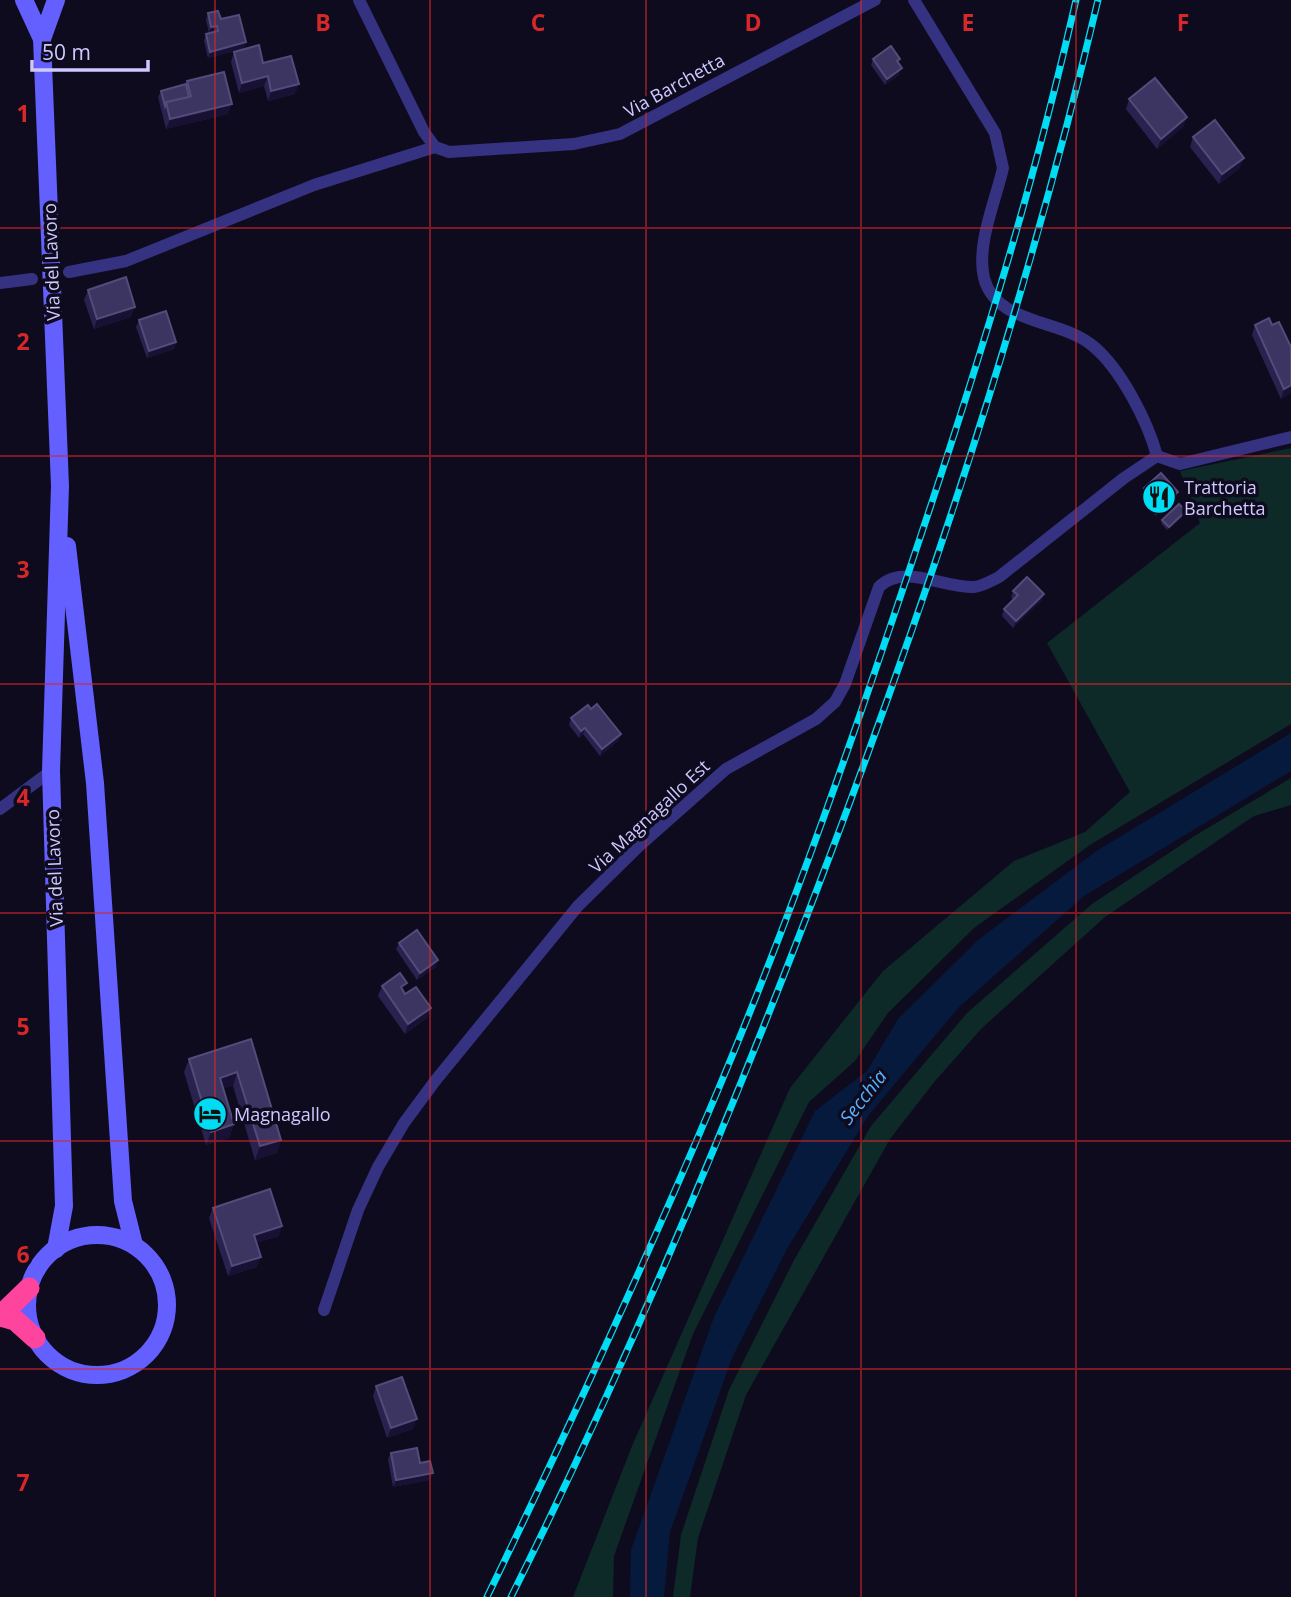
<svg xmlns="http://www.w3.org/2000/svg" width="1291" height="1597" viewBox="0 0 1291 1597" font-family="'Open Sans',sans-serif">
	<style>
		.green { fill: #0d2928 }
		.water { fill: #051a3d }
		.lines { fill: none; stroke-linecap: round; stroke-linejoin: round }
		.minor { stroke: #353281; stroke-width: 12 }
		.secondary { stroke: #6360ff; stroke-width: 18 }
		.motorway { stroke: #ff449e; stroke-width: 21 }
		.rail-casing { stroke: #00dcf4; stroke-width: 7 }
		.rail { stroke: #0e0b1f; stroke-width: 4.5; stroke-dasharray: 13; stroke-linecap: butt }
		.wall { fill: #2a224e }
		.shaded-wall { fill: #181133 }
		.building { fill: #3c3461; stroke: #534b7a; stroke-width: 2 }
		.grid { fill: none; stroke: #d62828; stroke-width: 2; stroke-opacity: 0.55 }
		.labels { text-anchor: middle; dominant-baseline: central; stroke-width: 7; stroke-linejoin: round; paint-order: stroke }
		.street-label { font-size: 18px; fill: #cfc9ff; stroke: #0e0b1f }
		.poi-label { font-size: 18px; fill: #cfc9ff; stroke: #0e0b1f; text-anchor: start }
		.water-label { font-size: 19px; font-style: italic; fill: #57b2ff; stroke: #0e0b1f }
		.grid-label { font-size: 23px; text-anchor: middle; font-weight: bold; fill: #d62828; stroke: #0e0b1f; stroke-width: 7; stroke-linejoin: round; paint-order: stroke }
	</style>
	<rect width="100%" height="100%" fill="#0e0b1f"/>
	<!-- green -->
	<g class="green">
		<path d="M1291,448V724L1090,845L974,928L888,1013L855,1061L809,1102L693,1334L614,1556L613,1597H573L632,1446L790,1088L883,971L1014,861L1085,832L1130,792L1047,643L1200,523L1180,471Z"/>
		<path d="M1291,778V805L1254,816L1105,917L982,1028L935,1081L890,1139L746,1395L698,1538L690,1597H673L681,1535L729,1390L794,1260L871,1126L967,1013L1092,904L1196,835Z"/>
	</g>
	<!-- water -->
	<path class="water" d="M1291,733V771L1084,896L959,1007L868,1116L787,1249L732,1358L670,1532L664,1597H630L631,1550L714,1317L815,1111L867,1071L898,1019L978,940L1098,850Z"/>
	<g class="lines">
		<!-- minor -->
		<g class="minor">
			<path d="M359,0L424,132L435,147L449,152L574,144L620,134L875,0"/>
			<path d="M914,0L995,133L1003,168C996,200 976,244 984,278C996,325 1062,319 1093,346C1121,369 1148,422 1157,456"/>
			<path d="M69,272L126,261L314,185L435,147"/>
			<path d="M0,283L32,279"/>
			<path d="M0,809L51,771"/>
			<path d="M324,1310L358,1210L378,1167L404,1123L435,1081L578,906L639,846L726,769L816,719L835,702L845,684L879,587C903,563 943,588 974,587C983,586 991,581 999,577L1124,478L1157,456L1180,464L1291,437"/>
		</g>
		<!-- secondary -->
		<g class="secondary">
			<path d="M24,0L42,39L60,486L51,771L64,1206L56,1249"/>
			<path d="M42,39L56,0"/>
			<path d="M67,546L95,783L123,1201L134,1245"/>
			<circle cx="97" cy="1305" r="70"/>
		</g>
		<!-- motorway -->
		<g class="motorway">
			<path d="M0,1316L15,1320L35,1338"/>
			<path d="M0,1316L29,1288"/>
		</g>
		<!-- rail casing -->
		<g class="rail-casing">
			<g id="rail">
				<path d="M487,1597C568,1430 646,1261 718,1090C794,909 859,721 921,535C980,359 1035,181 1076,0"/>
				<path d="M511,1597C632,1354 736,1104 832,850C937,572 1030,289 1098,0"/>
			</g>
		</g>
		<!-- rail -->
		<use href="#rail" class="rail"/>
	</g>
	<!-- wall -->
	<g class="wall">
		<path d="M208,13L221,19L246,42L243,49L208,58L204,41L206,34L209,33L206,20Z"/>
		<path d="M234,52L263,63L295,94L268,101L264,86L239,93L231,62Z"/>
		<path d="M873,59H900L898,63L899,75L885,85L871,65Z"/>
		<path d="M187,81L228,114L166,129L158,97L161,91L186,84Z"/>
		<path d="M1129,99L1187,117L1183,127L1157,149L1126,109Z"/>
		<path d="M1193,137L1240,168L1219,184L1190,147Z"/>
		<path d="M88,290L131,317L94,329L84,300Z"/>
		<path d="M139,320L176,342L174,349L147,358L136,327Z"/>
		<path d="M1255,325H1272L1291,393L1281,399L1252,335Z"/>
		<path d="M1144,488L1178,492L1175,499L1156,516L1146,506L1148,502L1142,495Z"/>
		<path d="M1185,515L1167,530L1161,523L1162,520Z"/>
		<path d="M1013,591L1044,594L1041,601L1013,628L1002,616L1004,609L1013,600L1011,597Z"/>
		<path d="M591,709L621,734L618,741L600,756L583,734L579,738L569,725L571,718Z"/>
		<path d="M399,943L436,967L417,980L396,949Z"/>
		<path d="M382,986L403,991L405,994L431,1008L427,1018L405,1034L378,996Z"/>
		<path d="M251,1039L281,1140L277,1153L255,1160L233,1086L223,1088L234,1124L229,1138L206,1145L184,1072L189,1059Z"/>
		<path d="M213,1208L279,1236L256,1243L257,1267L228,1276L209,1218Z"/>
		<path d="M376,1386L413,1429L387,1438L373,1396Z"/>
		<path d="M391,1453L420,1463L430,1480L393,1487L388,1459Z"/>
	</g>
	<!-- shaded-wall -->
	<g class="shaded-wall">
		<path d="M217,26L215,32L209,34L211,27Z"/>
		<path d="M246,42L243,49L208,58L210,52Z"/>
		<path d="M902,68L899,75L885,85L887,79Z"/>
		<path d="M268,76L264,86L239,93L242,83Z"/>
		<path d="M299,84L295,94L268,101L271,91Z"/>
		<path d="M232,104L228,114L166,129L170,119Z"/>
		<path d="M1187,117L1183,127L1157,149L1161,139Z"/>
		<path d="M1244,158L1240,168L1219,184L1222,174Z"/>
		<path d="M135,307L131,317L94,329L97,319Z"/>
		<path d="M176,342L174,349L147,358L149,351Z"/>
		<path d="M1291,385V393L1281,399L1284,389Z"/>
		<path d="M1178,492L1175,499L1156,516L1158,510Z"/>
		<path d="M1186,511L1185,515L1167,530L1169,527Z"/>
		<path d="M1044,594L1041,601L1013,628L1016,621Z"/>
		<path d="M585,728L583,734L579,738L581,731Z"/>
		<path d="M621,734L618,741L600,756L602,749Z"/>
		<path d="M438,960L436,967L417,980L420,973Z"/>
		<path d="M431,1008L427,1018L405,1034L408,1024Z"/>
		<path d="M237,1072L233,1086L215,1091L220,1078Z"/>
		<path d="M234,1124L229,1138L206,1145L211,1132Z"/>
		<path d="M281,1140L277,1153L255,1160L260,1146Z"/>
		<path d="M282,1226L279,1236L250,1245L254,1235Z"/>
		<path d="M261,1257L257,1267L228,1276L232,1266Z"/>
		<path d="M417,1419L413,1429L387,1438L391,1428Z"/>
		<path d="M433,1473L430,1480L393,1487L396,1480Z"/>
	</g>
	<!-- building -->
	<g class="building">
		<path d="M218,11L221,19L239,15L246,42L210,52L206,34L218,31L217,26L211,27L208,13Z"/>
		<path d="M259,45L263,63L291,56L299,84L271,91L268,76L242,83L234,52Z"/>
		<path d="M891,46L900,59L897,61L902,68L887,79L873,59Z"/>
		<path d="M224,72L232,104L170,119L166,102L191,96L187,81Z"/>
		<path d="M1155,78L1187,117L1161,139L1129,99Z"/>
		<path d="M186,84L189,97L166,102L165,106L161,91Z"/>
		<path d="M1215,120L1244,158L1222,174L1193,137Z"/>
		<path d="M126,277L135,307L97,319L88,290Z"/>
		<path d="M166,311L176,342L149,351L139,320Z"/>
		<path d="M1269,318L1272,325L1279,322L1291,347V385L1284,389L1255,325Z"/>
		<path d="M1161,473L1178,492L1158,510L1149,499L1152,497L1144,488Z"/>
		<path d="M1179,504L1186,511L1169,527L1162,520Z"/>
		<path d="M1027,577L1044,594L1016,621L1004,609L1018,595L1013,591Z"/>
		<path d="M597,704L621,734L602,749L585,728L581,731L571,718L588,705L591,709Z"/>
		<path d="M417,930L438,960L420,973L399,943Z"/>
		<path d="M400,973L407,983L401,987L405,994L416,987L431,1008L408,1024L382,986Z"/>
		<path d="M251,1039L281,1140L260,1146L237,1072L220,1078L234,1124L211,1132L189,1059Z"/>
		<path d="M270,1189L282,1226L254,1235L261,1257L232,1266L213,1208Z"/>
		<path d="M402,1377L417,1419L391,1428L376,1386Z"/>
		<path d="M417,1448L420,1463L430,1461L433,1473L396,1480L391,1453Z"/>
	</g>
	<!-- grid -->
	<path class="grid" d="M215,0V1597M430,0V1597M646,0V1597M861,0V1597M1076,0V1597M0,228H1291M0,456H1291M0,684H1291M0,913H1291M0,1141H1291M0,1369H1291"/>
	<!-- icons -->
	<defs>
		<g id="restaurant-disc" transform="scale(1.75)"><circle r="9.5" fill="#00dcf4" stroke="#0e0b1f"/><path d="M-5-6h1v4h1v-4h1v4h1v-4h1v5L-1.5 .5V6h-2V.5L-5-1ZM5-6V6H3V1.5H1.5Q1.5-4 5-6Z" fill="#111"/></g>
		<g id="hotel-disc" transform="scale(1.75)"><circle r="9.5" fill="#00dcf4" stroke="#0e0b1f"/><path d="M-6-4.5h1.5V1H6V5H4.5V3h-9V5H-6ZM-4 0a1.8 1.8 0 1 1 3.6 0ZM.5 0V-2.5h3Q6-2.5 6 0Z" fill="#111"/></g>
	</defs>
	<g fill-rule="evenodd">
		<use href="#restaurant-disc" x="1159" y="497"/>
		<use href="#hotel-disc" x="210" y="1114"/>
	</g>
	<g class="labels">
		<!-- street labels -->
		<g class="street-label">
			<text transform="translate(674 85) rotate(-29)">Via Barchetta</text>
			<text transform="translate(51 262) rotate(-92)">Via del Lavoro</text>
			<text transform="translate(649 816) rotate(-43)">Via Magnagallo Est</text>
			<text transform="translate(54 868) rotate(-92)">Via del Lavoro</text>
		</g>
		<!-- poi labels -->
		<g class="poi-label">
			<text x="1184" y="487">Trattoria<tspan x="1184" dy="21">Barchetta</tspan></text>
			<text x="234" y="1114">Magnagallo</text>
		</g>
		<!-- water labels -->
		<g class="water-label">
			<text transform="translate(863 1097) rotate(-52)">Secchia</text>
		</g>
	</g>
	<g class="grid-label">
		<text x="323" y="31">B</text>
		<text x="538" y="31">C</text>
		<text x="753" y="31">D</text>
		<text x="968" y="31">E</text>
		<text x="1183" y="31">F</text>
		<text x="23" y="122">1</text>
		<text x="23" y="350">2</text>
		<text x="23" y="578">3</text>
		<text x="23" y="806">4</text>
		<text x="23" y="1035">5</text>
		<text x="23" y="1263">6</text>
		<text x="23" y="1491">7</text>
	</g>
	<!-- scale -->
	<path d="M32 60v10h116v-10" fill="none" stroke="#cfc9ff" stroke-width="3.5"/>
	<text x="42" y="60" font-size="21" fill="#cfc9ff" stroke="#0e0b1f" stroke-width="5" paint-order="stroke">50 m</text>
</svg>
